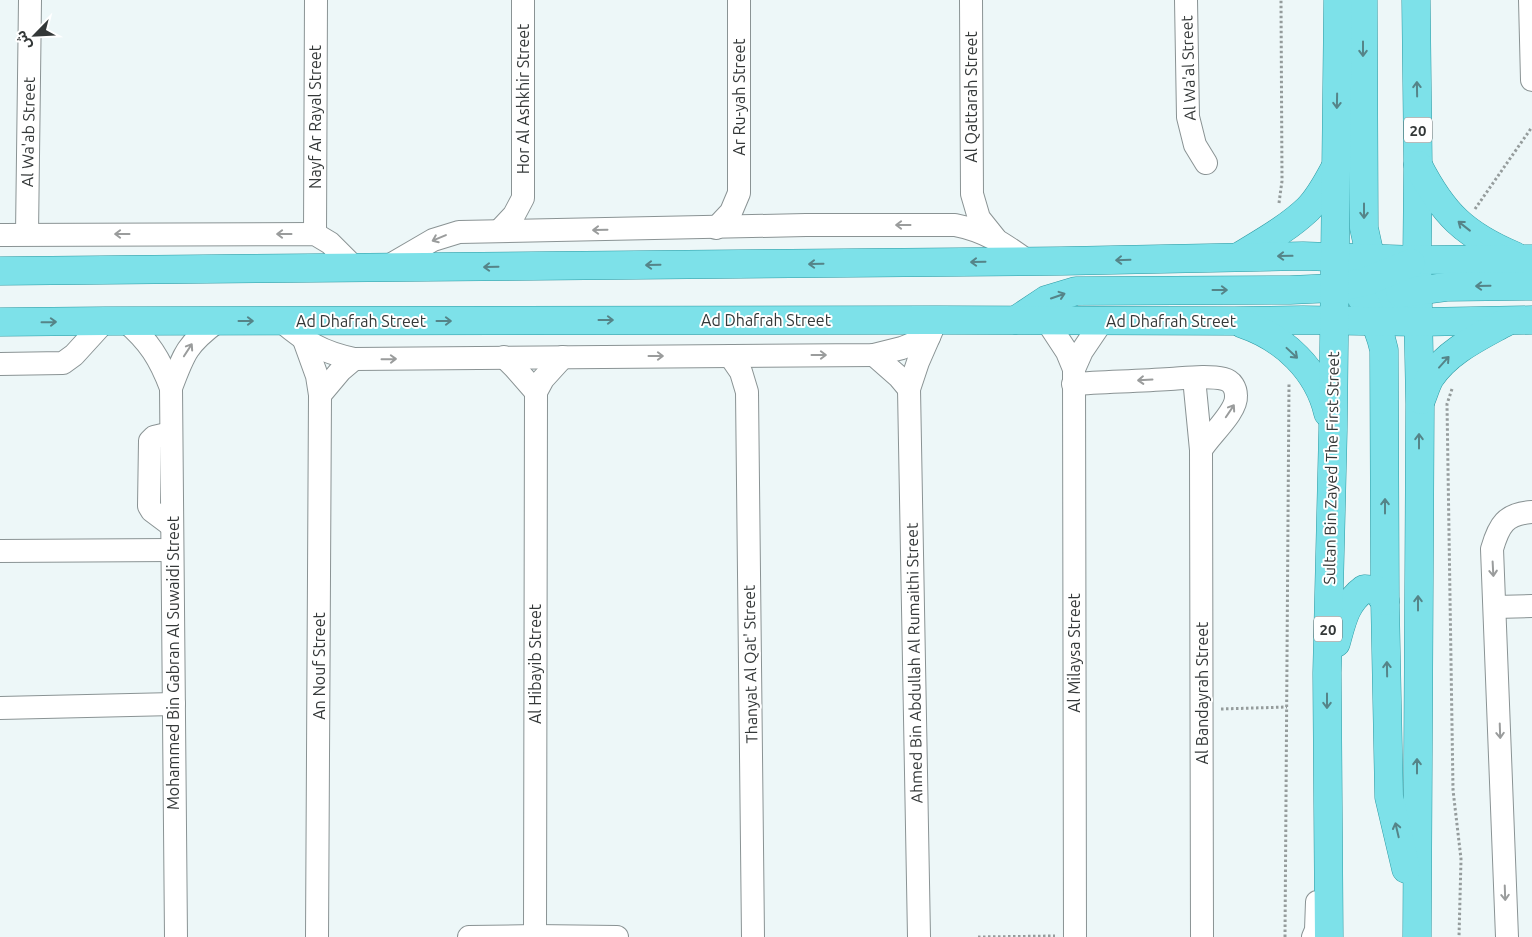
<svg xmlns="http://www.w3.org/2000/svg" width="1532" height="937" viewBox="0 0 1532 937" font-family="Ubuntu,'Noto Sans Arabic',sans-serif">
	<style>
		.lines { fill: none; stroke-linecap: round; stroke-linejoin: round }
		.minor-casing { stroke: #8a9394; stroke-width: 24 }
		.major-casing { stroke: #2b99a2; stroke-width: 29 }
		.path { stroke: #959c9c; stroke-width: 3; stroke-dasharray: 2.5 2.5; stroke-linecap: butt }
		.minor { stroke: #fff; stroke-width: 22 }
		.major { stroke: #7de1e9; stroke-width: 28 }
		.oneway { stroke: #558488 }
		.oneway2 { stroke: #9a9c9c }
		.labels { text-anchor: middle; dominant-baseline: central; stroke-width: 4; stroke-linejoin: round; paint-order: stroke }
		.shield { fill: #fff; stroke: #717474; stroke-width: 1 }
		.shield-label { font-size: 15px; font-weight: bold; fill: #343838 }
		.street-label { font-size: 16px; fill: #343838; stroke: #fff }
	</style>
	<rect width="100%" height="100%" fill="#edf7f8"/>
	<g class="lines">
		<!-- minor casing -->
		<g class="minor-casing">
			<g id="minor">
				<path d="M971,0L972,194L979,218L995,238"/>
				<path d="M1186,0L1188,117L1195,145L1206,163"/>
				<path d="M1530,0L1532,80"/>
				<path d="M716,228L731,212L739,193V0"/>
				<path d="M499,231L514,215L523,198V0"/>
				<path d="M27,234L30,0"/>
				<path d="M315,234L316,0"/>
				<path d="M0,235L315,234L330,243L355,268"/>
				<path d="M385,268L433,240L459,232L806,225H955C986,231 1004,244 1029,262"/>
				<path d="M1046,320L1067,352L1074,369"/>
				<path d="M125,321C149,341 160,359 171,388"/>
				<path d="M281,321C306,342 321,352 354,359L874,355L902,348L929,337"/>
				<path d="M304,340L317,376L320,395L317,937"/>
				<path d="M874,355L899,377L909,389"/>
				<path d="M730,356L741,372L747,392L753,937"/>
				<path d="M504,357L515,368L536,392"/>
				<path d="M0,364L63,363L74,355L105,321"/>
				<path d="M1194,378L1201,450L1202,937"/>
				<path d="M1073,384C1106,382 1138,381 1170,379C1186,378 1208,375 1224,379C1232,381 1236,388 1236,396C1237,412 1210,435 1201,450"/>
				<path d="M320,395L341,370L354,359"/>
				<path d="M171,433L154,437L150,441L149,506L152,511L172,526"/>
				<path d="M0,551L172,550"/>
				<path d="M1495,607L1532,606"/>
				<path d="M0,708L174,704"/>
				<path d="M535,936L536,392L543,379L563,357"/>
				<path d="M176,937L171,388C184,353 187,344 218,321"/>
				<path d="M469,937L535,936L617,937"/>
				<path d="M919,937L909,389L918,362L932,330"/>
				<path d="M1075,937L1074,369L1082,351L1103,320"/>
				<path d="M1313,937L1316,930L1317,902"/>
				<path d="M1507,937L1492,549C1499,525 1505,514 1532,512"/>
			</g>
		</g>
		<!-- major casing -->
		<g class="major-casing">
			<g id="major">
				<path d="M1363,0L1364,228L1373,269L1383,288L1389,296L1418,322"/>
				<path d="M1416,0L1418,165L1417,260L1420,404L1417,937"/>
				<path d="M1418,165C1443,214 1465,235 1515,256"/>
				<path d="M1240,256C1263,242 1288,228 1308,209C1320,197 1328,181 1336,166"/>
				<path d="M1334,257C1354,287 1376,313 1384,350L1385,601L1389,797L1406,869"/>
				<path d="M0,271L1062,261L1303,256L1417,260L1532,259"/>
				<path d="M1400,293L1446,287L1532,286"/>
				<path d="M1016,320L1046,300L1076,291L1290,290L1334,288L1365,282L1411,263"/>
				<path d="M0,322L105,321L937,320L1234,321L1303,320L1418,322L1532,320"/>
				<path d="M1243,324C1284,338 1318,370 1328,413"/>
				<path d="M1421,400C1424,393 1426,385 1430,378C1448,351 1479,337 1506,322"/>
				<path d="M1336,643C1342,622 1345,603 1364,589L1376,590L1385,601"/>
				<path d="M1329,937L1327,673L1333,430L1338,0"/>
			</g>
		</g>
		<!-- path -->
		<g class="path">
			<path d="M1279,203L1282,181L1281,0"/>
			<path d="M1475,209L1532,127"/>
			<path d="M1452,389L1447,404L1453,790L1461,859L1459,937"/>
			<path d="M1221,709L1287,707"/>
			<path d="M978,937L1055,936"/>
			<path d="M1285,937L1289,383"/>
		</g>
		<!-- minor -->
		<use href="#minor" class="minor"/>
		<!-- major -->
		<use href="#major" class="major"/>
	</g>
	<!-- one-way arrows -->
	<defs><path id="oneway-shaft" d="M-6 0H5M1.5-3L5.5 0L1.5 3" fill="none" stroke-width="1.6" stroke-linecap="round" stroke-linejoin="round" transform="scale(1.25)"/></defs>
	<g class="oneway">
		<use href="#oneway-shaft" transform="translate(1363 49) rotate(90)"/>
		<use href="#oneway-shaft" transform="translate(1417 89) rotate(-91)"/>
		<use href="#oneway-shaft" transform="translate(1337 101) rotate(91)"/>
		<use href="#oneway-shaft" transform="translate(1364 211) rotate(90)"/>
		<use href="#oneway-shaft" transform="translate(1464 226) rotate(-142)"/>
		<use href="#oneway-shaft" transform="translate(1285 256) rotate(179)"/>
		<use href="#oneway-shaft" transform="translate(1123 260) rotate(178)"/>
		<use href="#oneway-shaft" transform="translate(978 262) rotate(179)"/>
		<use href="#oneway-shaft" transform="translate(816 264) rotate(179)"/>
		<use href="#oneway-shaft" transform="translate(653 265) rotate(179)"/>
		<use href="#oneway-shaft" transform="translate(491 267) rotate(179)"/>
		<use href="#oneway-shaft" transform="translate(1483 286) rotate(179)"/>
		<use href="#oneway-shaft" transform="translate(1220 290)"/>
		<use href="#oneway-shaft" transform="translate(1058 296) rotate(-19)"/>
		<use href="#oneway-shaft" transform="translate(606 320)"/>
		<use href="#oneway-shaft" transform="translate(246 321)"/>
		<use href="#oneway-shaft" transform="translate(444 321)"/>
		<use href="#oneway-shaft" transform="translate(49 322) rotate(-1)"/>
		<use href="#oneway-shaft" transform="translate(1292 353) rotate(43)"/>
		<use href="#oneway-shaft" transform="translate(1444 362) rotate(-48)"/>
		<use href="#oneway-shaft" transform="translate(1419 441) rotate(-90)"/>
		<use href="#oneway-shaft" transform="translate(1385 506) rotate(-90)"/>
		<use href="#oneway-shaft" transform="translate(1418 603) rotate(-90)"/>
		<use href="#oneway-shaft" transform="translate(1387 669) rotate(-91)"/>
		<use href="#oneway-shaft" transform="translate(1327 701) rotate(90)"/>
		<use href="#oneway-shaft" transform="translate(1417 766) rotate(-90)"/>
		<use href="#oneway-shaft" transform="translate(1397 830) rotate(-103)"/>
	</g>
	<g class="oneway2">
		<use href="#oneway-shaft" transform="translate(903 225) rotate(180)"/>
		<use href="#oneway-shaft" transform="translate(600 230) rotate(179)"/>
		<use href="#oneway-shaft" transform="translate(122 234) rotate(-180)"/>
		<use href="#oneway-shaft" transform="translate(284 234) rotate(-180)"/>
		<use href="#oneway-shaft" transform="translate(439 238) rotate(157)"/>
		<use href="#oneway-shaft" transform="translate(188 350) rotate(-57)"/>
		<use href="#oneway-shaft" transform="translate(819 355)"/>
		<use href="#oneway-shaft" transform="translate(656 356)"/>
		<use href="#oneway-shaft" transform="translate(389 359) rotate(-1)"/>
		<use href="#oneway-shaft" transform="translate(1145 380) rotate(177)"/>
		<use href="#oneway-shaft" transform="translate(1230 411) rotate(-56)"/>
		<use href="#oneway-shaft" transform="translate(1493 569) rotate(87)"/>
		<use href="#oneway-shaft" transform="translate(1500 731) rotate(88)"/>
		<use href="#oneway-shaft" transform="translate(1505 893) rotate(88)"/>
	</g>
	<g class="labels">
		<!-- shield labels -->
		<g class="shield">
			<rect x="1404" y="117.5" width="28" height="25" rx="4"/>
			<rect x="1314" y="616.5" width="28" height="25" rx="4"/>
		</g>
		<g class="shield-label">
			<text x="1418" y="130">20</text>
			<text x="1328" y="629">20</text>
		</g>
		<!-- street labels -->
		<g class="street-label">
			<text transform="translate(1188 68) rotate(-92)">Al Wa'al Street</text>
			<text transform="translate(739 97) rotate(-90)">Ar Ru-yah Street</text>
			<text transform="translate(971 97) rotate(-90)">Al Qattarah Street</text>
			<text transform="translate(523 99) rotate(-90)">Hor Al Ashkhir Street</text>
			<text transform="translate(315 117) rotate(-90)">Nayf Ar Rayal Street</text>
			<text transform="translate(28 132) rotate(-89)">Al Wa'ab Street</text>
			<text x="766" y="320">Ad Dhafrah Street</text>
			<text x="361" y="321">Ad Dhafrah Street</text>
			<text x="1171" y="321">Ad Dhafrah Street</text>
			<text transform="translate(1331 468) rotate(-89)">Sultan Bin Zayed The First Street</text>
			<text transform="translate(1074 653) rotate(-90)">Al Milaysa Street</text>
			<text transform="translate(173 663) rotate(-90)">Mohammed Bin Gabran Al Suwaidi Street</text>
			<text transform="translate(914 663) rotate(-91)">Ahmed Bin Abdullah Al Rumaithi Street</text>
			<text transform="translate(535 664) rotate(-90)">Al Hibayib Street</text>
			<text transform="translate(750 664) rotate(-91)">Thanyat Al Qat' Street</text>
			<text transform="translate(319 666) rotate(-90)">An Nouf Street</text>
			<text transform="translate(1202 693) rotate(-90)">Al Bandayrah Street</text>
		</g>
	</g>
	<!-- north arrow -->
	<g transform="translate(35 35) rotate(246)" stroke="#ffffff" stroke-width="4" paint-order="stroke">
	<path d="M0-4L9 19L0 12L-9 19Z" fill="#343838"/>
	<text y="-8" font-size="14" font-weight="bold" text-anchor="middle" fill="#343838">ش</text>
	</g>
</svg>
